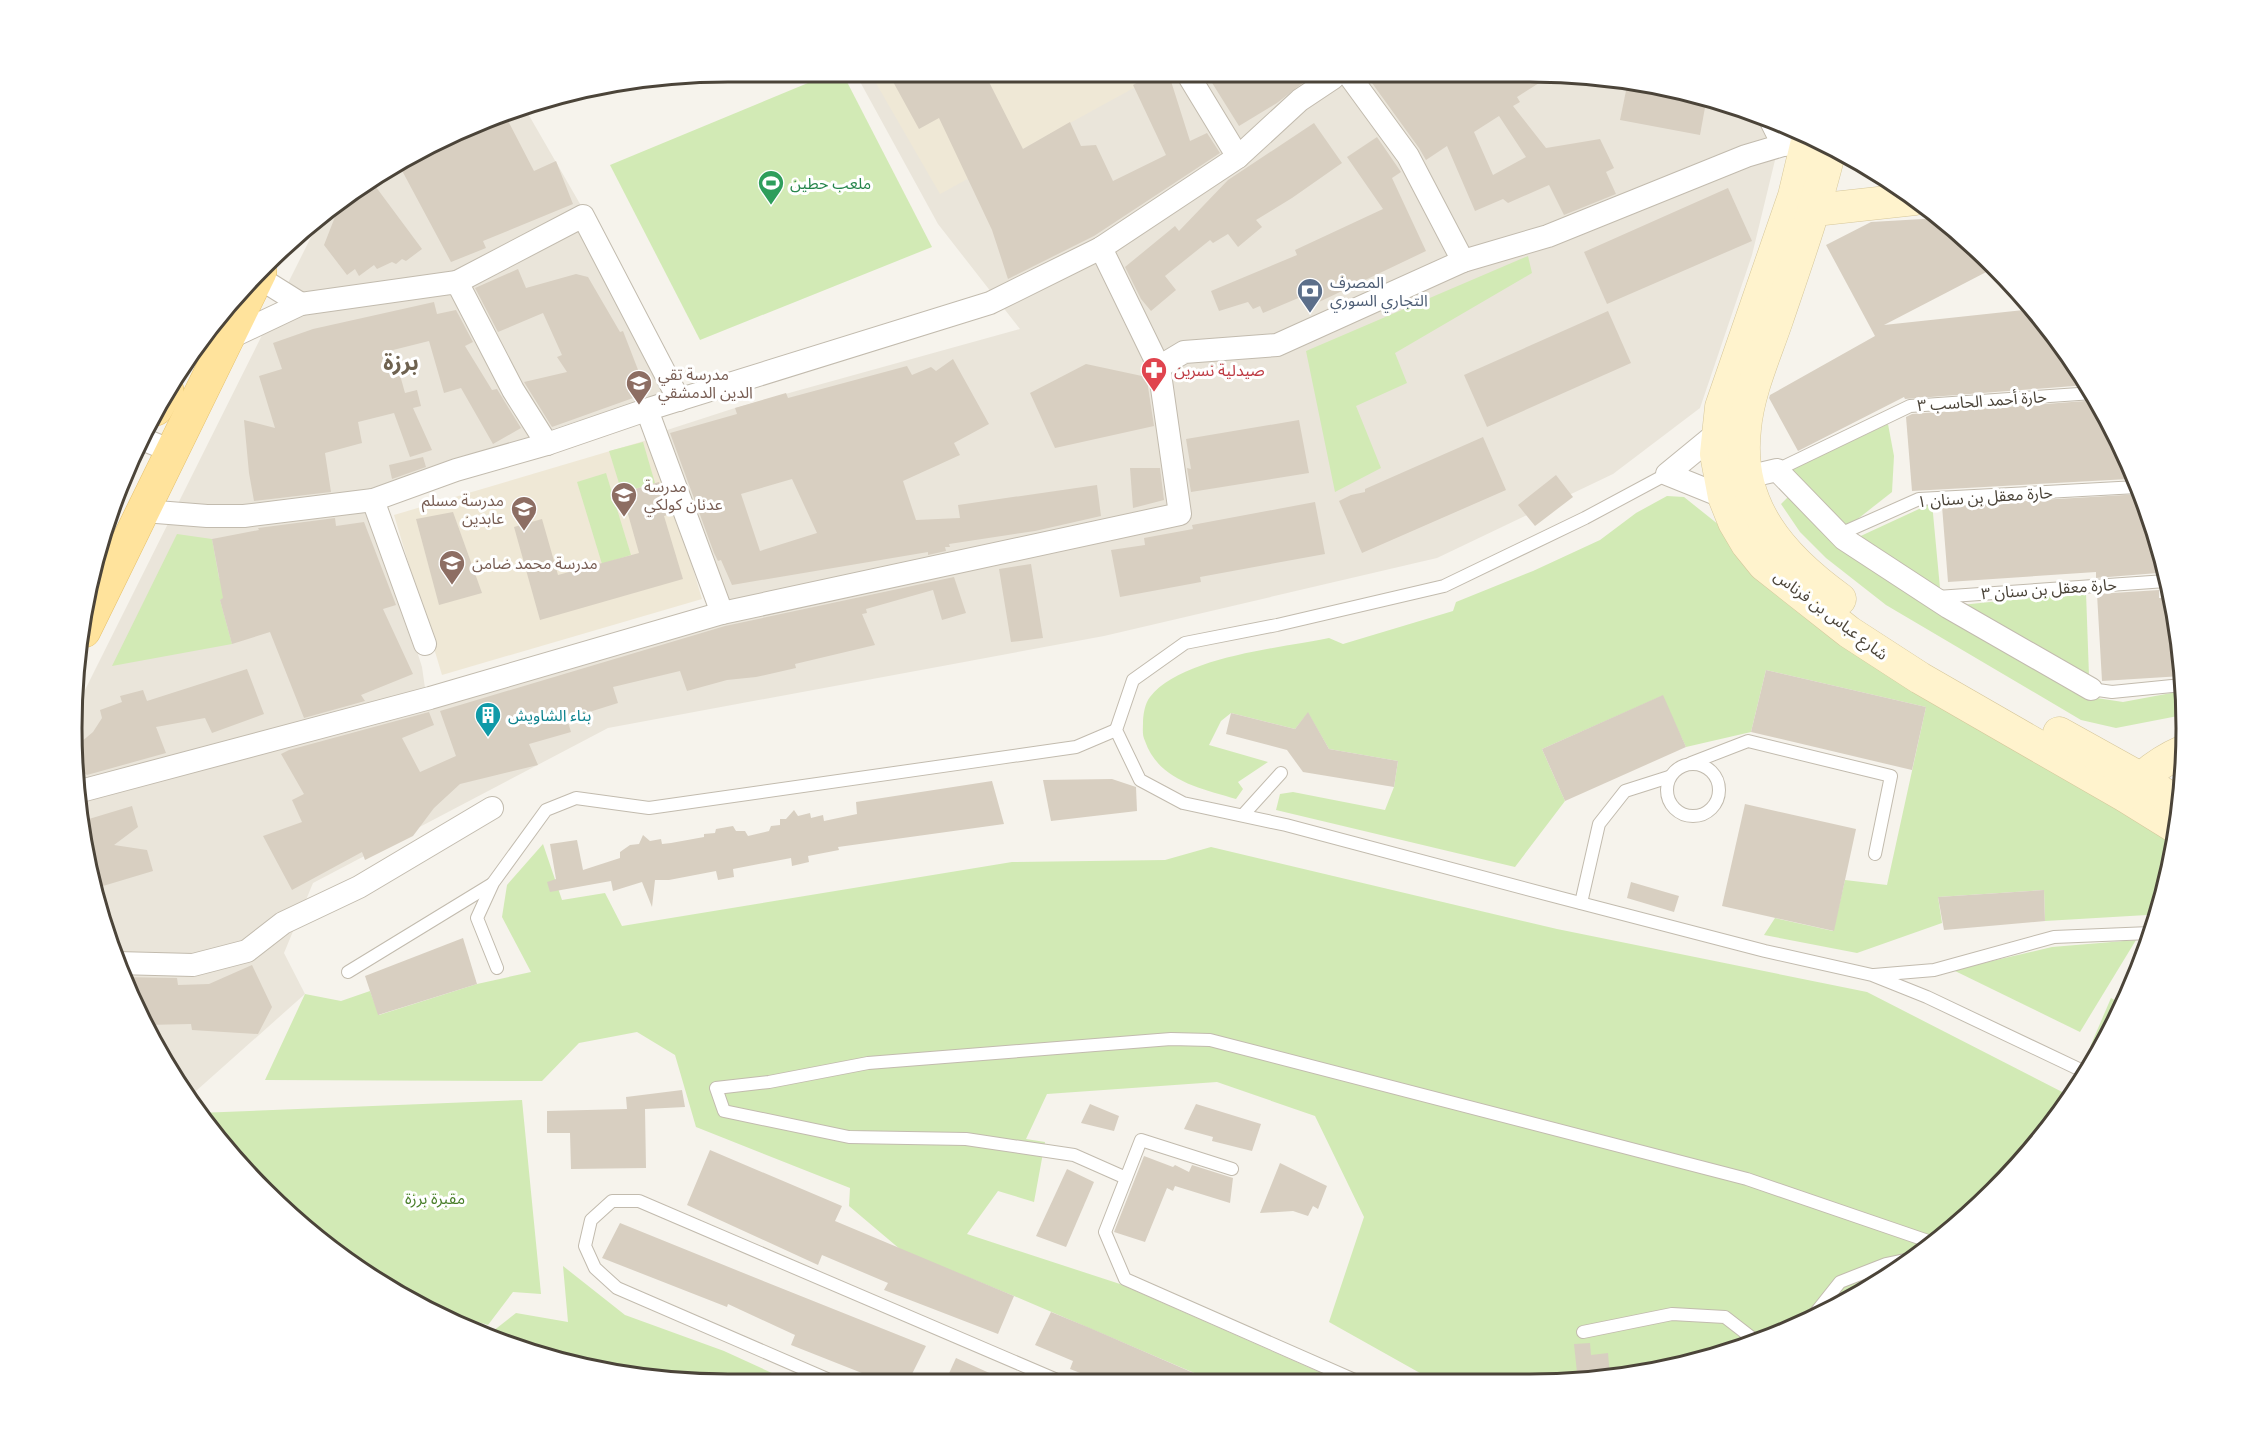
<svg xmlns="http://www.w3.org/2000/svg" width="2258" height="1456" viewBox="0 0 2258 1456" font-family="'Fira Sans Condensed','Noto Sans Arabic',sans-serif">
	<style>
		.residential { fill: #eae5da }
		.education { fill: #efe8d6 }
		.green { fill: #d2eab5 }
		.building { fill: #d8cfc1; fill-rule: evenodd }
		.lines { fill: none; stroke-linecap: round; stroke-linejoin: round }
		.lane-casing { stroke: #c2bbae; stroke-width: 14 }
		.street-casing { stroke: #c2bbae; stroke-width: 24 }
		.secondary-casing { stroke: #d6c79b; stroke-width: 33 }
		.primary-casing { stroke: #e6c16a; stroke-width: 34 }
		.lane { stroke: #fff; stroke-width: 12 }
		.street { stroke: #fff; stroke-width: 22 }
		.secondary { stroke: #fff3cd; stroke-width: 32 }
		.primary { stroke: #ffe39c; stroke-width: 33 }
		.labels { text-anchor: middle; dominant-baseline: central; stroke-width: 6; stroke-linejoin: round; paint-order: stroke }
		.leisure-label { font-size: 16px; fill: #27864d; stroke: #fff; text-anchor: start }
		.service-label { font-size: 16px; fill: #4e5e75; stroke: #fff; text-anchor: start }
		.health-label { font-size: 16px; fill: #be3a42; stroke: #fff; text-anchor: start }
		.education-label { font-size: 16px; fill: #785e54; stroke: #fff; text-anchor: start }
		.street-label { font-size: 16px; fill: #4b4439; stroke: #fff }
		.culture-label { font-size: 16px; fill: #0d838f; stroke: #fff; text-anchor: start }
		.park-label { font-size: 16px; fill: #4a7f2a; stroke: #fff }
		.district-label { font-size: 22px; font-weight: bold; fill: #6e6250; stroke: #fff }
		.rim { fill: none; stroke: #4b4439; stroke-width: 3 }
	</style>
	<rect width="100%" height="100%" fill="#f6f3ec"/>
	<!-- residential -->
	<path class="residential" d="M858,78H1615L1784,123L1752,255L1700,408L1613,474L1437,558L1104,636L608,728L313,883L284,953L305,994L187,1099L122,979L94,898L78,813L74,712L322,215L363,183L523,105L685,386L366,490L422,667L425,688L727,605L661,432L735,408L1020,329L938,224Z"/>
	<!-- education -->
	<g class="education">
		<path d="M873,78H1152L940,194Z"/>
		<path d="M654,438L702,599L442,675L394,515Z"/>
	</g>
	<!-- green -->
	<g class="green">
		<path d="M820,78H845L932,247L700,340L610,165Z"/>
		<path d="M1528,256L1532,273L1395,353L1407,383L1356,406L1381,468L1335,492L1306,351Z"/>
		<path d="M1888,424L1894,456L1892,492L1850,525L1831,520L1790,470Z"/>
		<path d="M643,442L655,483L622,493L609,451Z"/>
		<path d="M606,473L631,555L602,564L577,482Z"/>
		<path d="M1791,494L2090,697L2123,702L2182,691L2183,715L2116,728L2081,720L1886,605L1826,558L1800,532L1781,504Z"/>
		<path d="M1667,496L1684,497L1719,525L2138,821L2173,843L2164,898L2156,919L2147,915L2045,921L2044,890L1938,897L1942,923L1857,953L1764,935L1775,918L1833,931L1845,880L1887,885L1926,707L1766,670L1751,732L1686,747L1662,696L1542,749L1565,801L1515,867L1276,810L1280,794L1293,792L1385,810L1394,787L1398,761L1329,749L1308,713L1295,729L1231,713L1221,721L1209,745L1268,762L1238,782L1243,789L1236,799C1200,788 1159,781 1145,741C1142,735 1143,729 1143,723C1143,715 1145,703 1150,697C1181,657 1280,648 1329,638L1343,644L1453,611L1456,602L1533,571L1600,540L1636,513Z"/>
		<path d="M1932,503L1940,588L1852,540Z"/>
		<path d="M177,534L212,539L219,578L250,589L220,600L232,644L112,666Z"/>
		<path d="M2086,592L2089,676L1961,605Z"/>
		<path d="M543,844L562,900L605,893L622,926L1012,862L1165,860L1211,847L1557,929L1867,992L2070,1096L2050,1128L1962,1221L1820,1316L1700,1362L1573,1383L1436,1382L1329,1322L1364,1217L1315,1116L1217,1082L1047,1094L1026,1139L1045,1142L1034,1202L998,1191L967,1234L1120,1284L1342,1382L1213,1381L1014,1296L901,1250L849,1206L850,1188L696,1127L675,1055L637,1032L579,1043L542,1081L265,1080L305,994L341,1001L370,991L379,1015L477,984L531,972L502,917L507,885Z"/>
		<path d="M2136,940L2080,1032L1953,970L2052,947Z"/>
		<path d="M2111,998L2123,1005L2118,1018L2098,1050L2090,1047Z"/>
		<path d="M522,1100L541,1294L513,1292L488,1325L434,1309L328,1248L235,1161L198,1113Z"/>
		<path d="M563,1266L625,1315L724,1351L785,1379L643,1378L488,1335L516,1313L568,1322Z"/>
	</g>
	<!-- building -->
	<g class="building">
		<path d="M891,78H987L1023,149L1070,122L1081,146L1096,145L1113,181L1166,155L1133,85L1145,78H1170L1190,141L1207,133L1220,153L1094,236L1008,279L992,230L939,118L919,129Z"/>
		<path d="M1209,78H1309L1277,103L1239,126Z"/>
		<path d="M1380,78H1547L1517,97L1520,102L1513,106L1546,148L1600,139L1614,168L1606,172L1616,194L1564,215L1549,185L1508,203L1503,199L1475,211L1447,146L1426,160L1419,148L1372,83ZM1499,116L1526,157L1493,175L1474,132Z"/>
		<path d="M1628,81L1706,102L1700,135L1620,120Z"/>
		<path d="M504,113L534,171L556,161L573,204L483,241L486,248L451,262L399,165Z"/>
		<path d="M1314,123L1342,163L1292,198L1256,220L1262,227L1238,247L1228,234L1213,243L1210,240L1165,276L1176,290L1151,311L1141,299L1125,267L1175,226L1179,231L1228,180Z"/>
		<path d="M1377,137L1401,172L1392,178L1426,251L1319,302L1315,291L1263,313L1260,306L1253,309L1248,302L1219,311L1211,291L1297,255L1295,250L1383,209L1347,157Z"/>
		<path d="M370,179L422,249L406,261L402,259L396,264L392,262L377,269L374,265L359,276L355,269L347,275L324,245L342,199Z"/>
		<path d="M1728,188L1752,241L1607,304L1584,252Z"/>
		<path d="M1940,218L1994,268L1884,325L2033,309L2087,385L1905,399L1904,397L1798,451L1769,398L1770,395L1875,336L1826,245L1871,222Z"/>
		<path d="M518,269L526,288L576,274L588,277L620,332L623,331L647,393L552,427L524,382L567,372L557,357L562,355L543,313L498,332L475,288Z"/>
		<path d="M434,302L437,314L456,310L473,342L465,346L492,390L497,389L521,428L493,444L461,388L444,393L429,341L393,350L405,393L417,390L421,406L413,408L432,450L410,457L394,413L358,422L362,443L325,453L331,492L254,501L249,473L244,420L275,428L259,376L282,369L273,343L313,329Z"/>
		<path d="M1608,311L1631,363L1487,427L1464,375Z"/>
		<path d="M953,359L989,424L954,443L960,455L903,481L916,520L960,518L958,505L1097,485L1101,516L1035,531L949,544L950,547H945L946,551L928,555V552L732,585L721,560L718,561L714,553L670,433L737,414L735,408L786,393L788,398L907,366L912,375L931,367L936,371ZM792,479L817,533L760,551L741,494Z"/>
		<path d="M1086,364L1142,376L1147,380L1154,426L1055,448L1030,393Z"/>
		<path d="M2098,400L2128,466L2129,479L1912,491L1906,417L1912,414Z"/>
		<path d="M1299,420L1309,473L1191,492L1187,468L1191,469L1186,439Z"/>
		<path d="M1483,437L1506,490L1362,553L1339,501L1351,495L1365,492V489Z"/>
		<path d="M423,457L426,467L392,479L389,465Z"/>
		<path d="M1130,468H1160L1164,500L1133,508Z"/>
		<path d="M1556,475L1573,497L1535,526L1518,505Z"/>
		<path d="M659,482L671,514L664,516L683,579L540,620L514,527L542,519L558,575L639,553L622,493Z"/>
		<path d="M2141,494L2151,517L2155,532L2158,573L2096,578V572L1948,582L1942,506Z"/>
		<path d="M1315,502L1325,554L1200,577L1201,582L1120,597L1111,550L1145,545L1144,538L1193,529L1192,525Z"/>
		<path d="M453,512L482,593L439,605L416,519Z"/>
		<path d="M335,518L336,526L364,522L396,605L383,609L413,674L361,695L365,701L304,718L270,632L232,644L220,600L223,598L212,539L259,530L258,528Z"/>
		<path d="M1031,564L1043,638L1011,642L999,569Z"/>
		<path d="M954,577L966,613L942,620L933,590L866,609L867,613L862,614L875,645L795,664L796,668L756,677L727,680L687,691L680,671L613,687L618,703L567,719L571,732L529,744L538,765L460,784L434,808L413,836L365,860L362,852L292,890L263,836L302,822L292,800L304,794L281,754L289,750L429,712L434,725L402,738L420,772L456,756L440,711L725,626Z"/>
		<path d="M2159,590V598H2170L2180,643L2182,676L2102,681L2097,594Z"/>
		<path d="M247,669L264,714L212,733L205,718L156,727L166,753L87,775L76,767L75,747L93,732L102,718L100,710L122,702L120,696L143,690L147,701Z"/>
		<path d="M1766,670L1926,707L1912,770L1751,732Z"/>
		<path d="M1663,695L1686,747L1565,801L1542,749Z"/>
		<path d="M1308,712L1329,749L1398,761L1394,787L1303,772L1287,750L1226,734L1231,713L1295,729Z"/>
		<path d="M1112,779L1136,787L1137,811L1051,821L1043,780Z"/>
		<path d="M992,781L1004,824L838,847L839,850L808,856L809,862L792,866L791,858L733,869L734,877L718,880L716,871L669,880H655L652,907L642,882L613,891L611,881L550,892L547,882L556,879L550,844L577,840L583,870L620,858V852L630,845L639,844L643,835L650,841L661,839L662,844L671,843L704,837V834L715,833L716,829L733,826L736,831H745L748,836L769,831L771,826L780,825V819H786L794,810L798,816L810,813L811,818L823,815L824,821L857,814L856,802Z"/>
		<path d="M1745,804L1856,829L1834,931L1722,906Z"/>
		<path d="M132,806L138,827L114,845L147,850L153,871L93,889L89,869H90L79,822Z"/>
		<path d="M1631,882L1679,896L1674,912L1627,898Z"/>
		<path d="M2044,890L2045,921L1944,930L1938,897Z"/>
		<path d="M463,938L477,984L378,1015L365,976Z"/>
		<path d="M252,965L272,1007L258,1034L192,1030L191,1024L146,1025L121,977L177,978L178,985L209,984Z"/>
		<path d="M682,1090L685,1107L645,1109L646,1168L571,1169L570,1133H547V1111L627,1109L626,1097Z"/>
		<path d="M1090,1104L1119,1116L1114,1131L1081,1123Z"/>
		<path d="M1196,1104L1261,1124L1252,1151L1212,1141L1213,1137L1184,1129Z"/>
		<path d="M710,1150L842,1206L835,1221L1014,1296L998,1334L884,1290L888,1283L822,1255L818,1265L687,1205Z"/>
		<path d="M1144,1156L1173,1167L1175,1165L1189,1172L1192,1165L1233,1178L1230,1203L1175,1186L1173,1191L1167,1188L1145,1242L1114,1232Z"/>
		<path d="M1280,1163L1327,1186L1318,1209L1313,1206L1308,1216L1293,1211L1260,1213Z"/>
		<path d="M1067,1169L1094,1182L1066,1247L1036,1236Z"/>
		<path d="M620,1223L741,1272L926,1346L909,1380L877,1379L791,1345L795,1335L728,1304L727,1307L602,1258Z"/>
		<path d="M1051,1312L1090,1328L1212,1381L1098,1380L1070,1369L1073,1361L1035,1345Z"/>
		<path d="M1590,1343L1591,1355L1608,1353L1610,1376L1578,1382L1574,1344Z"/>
		<path d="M956,1358L1005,1380H946Z"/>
	</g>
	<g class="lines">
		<!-- lane casing -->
		<g class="lane-casing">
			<g id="lane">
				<path d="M1777,470L1910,406L2093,393"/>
				<path d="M1667,474L1585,518L1444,586L1277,625L1185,643L1133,680L1116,730L1140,780L1183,803L1286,825L1561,898L1765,951L1872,975L1927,997L2085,1072"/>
				<path d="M1840,534L1919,499L2137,487"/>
				<path d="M1937,597L2166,581"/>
				<path d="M2091,689L2112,692L2182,685"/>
				<path d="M1691,763L1748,741L1891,776L1875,854"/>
				<circle cx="1693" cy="790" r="26"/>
				<path d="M1243,815L1281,773"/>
				<path d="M1581,903L1599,824L1625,791L1669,777"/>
				<path d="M497,968L477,918L493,883L546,810L576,798L649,808L1076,747L1116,730"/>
				<path d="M348,972L492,884"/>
				<path d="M1874,975L1934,970L2054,937L2150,933"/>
				<path d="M1232,1169L1141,1140L1105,1232L1125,1279L1359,1382"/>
				<path d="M1126,1178L1074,1155L966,1139L849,1137L724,1111L716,1088L769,1082L868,1063L1171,1039L1210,1040L1747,1179L1931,1242"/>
				<path d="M1809,1321L1840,1282L1886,1264L1905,1260"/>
				<path d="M1583,1332L1672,1314L1725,1317L1756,1341"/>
				<path d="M827,1379L617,1288L595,1268L585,1246L591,1220L612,1201H639L1057,1380"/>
			</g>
		</g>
		<!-- street casing -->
		<g class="street-casing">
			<g id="street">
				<path d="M1190,78L1238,157"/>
				<path d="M1351,78L1408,156L1463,261"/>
				<path d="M1770,119L1783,145"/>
				<path d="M1101,248L1159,367"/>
				<path d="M258,277L301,304"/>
				<path d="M457,282L583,216L679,400"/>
				<path d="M227,339L301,304L457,282L513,390L547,444"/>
				<path d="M647,410L722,613"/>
				<path d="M1727,430L1717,433L1667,474L1724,497H1735"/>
				<path d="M142,439L172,451"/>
				<path d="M1747,477L1777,470L1844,539L1948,607L2091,689"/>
				<path d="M373,500L425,644"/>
				<path d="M144,511L207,516H244L373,500L456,470L547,444L652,408L990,303L1101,248L1238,157L1300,100L1333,78"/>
				<path d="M77,792L430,698L722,613L1180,514L1159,367L1184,352L1277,345L1463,261L1548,236L1746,156L1783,145L1807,142"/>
				<path d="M117,963L193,965L247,951L283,923L359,887L492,808"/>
			</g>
		</g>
		<!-- secondary casing -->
		<g class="secondary-casing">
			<g id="secondary">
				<path d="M1808,137L1794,196L1721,407L1716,454L1724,497L1734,522L1747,544L1764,565L1849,632L1920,678L2125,796L2175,827"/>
				<path d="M1830,150C1816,208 1796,264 1777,320C1765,355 1748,393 1745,429C1736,506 1782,557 1840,599"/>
				<path d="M1815,210L1915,199"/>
				<path d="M2059,733L2140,778L2179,804"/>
				<path d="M2128,793C2143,774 2161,761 2184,751"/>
			</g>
		</g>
		<!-- primary casing -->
		<g class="primary-casing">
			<g id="primary">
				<path d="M156,409L167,390"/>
				<path d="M84,631L260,272"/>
			</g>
		</g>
		<!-- lane -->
		<use href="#lane" class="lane"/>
		<!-- street -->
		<use href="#street" class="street"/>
		<!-- secondary -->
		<use href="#secondary" class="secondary"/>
		<!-- primary -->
		<use href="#primary" class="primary"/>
	</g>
	<!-- icons -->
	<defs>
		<g id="stadium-pin" transform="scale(1.35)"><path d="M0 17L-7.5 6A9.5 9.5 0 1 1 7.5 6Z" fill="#2e9e5b" stroke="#fff"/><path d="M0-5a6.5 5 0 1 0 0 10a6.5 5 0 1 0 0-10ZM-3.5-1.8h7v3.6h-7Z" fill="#fff"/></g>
		<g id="bank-pin" transform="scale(1.35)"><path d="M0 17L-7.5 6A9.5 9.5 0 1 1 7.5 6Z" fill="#5c6f8a" stroke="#fff"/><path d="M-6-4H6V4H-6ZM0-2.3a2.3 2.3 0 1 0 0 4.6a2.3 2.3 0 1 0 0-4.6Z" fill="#fff"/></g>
		<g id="pharmacy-pin" transform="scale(1.35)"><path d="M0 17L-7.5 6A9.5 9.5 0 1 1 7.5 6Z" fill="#e0444e" stroke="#fff"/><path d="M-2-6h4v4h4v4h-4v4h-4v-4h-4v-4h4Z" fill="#fff"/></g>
		<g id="school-pin" transform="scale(1.35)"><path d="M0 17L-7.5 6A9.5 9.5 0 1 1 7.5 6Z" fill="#8d6e63" stroke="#fff"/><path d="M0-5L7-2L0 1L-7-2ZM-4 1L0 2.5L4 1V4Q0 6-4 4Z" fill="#fff"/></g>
		<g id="building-pin" transform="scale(1.35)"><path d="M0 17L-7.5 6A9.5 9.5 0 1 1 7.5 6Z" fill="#0f9aa8" stroke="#fff"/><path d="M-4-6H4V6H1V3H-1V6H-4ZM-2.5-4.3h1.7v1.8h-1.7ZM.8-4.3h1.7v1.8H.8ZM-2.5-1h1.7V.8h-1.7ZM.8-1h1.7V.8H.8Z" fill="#fff"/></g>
	</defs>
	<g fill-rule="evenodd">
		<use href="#stadium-pin" x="771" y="183"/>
		<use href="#bank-pin" x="1310" y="291"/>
		<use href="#pharmacy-pin" x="1154" y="370"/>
		<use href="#school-pin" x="639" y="383"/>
		<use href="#school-pin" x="624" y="495"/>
		<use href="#school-pin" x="524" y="509"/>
		<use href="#school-pin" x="452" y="563"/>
		<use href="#building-pin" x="488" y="715"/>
	</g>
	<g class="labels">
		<!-- leisure labels -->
		<g class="leisure-label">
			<text x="790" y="183">ملعب حطين</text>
		</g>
		<!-- service labels -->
		<g class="service-label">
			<text x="1330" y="282">المصرف<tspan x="1330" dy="18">التجاري السوري</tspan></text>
		</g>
		<!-- health labels -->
		<g class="health-label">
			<text x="1174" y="370">صيدلية نسرين</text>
		</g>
		<!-- education labels -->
		<g class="education-label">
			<text x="658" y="374">مدرسة تقي<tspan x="658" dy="18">الدين الدمشقي</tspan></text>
			<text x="644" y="486">مدرسة<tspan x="644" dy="18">عدنان كولكي</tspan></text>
			<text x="504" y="500" text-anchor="end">مدرسة مسلم<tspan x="504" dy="18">عابدين</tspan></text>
			<text x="472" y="563">مدرسة محمد ضامن</text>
		</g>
		<!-- street labels -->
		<g class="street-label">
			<text transform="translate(1982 401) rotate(-4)">حارة أحمد الحاسب ٣</text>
			<text transform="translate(1985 497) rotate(-4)">حارة معقل بن سنان ١</text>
			<text transform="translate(2049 589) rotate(-4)">حارة معقل بن سنان ٣</text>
			<text transform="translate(1831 615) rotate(37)">شارع عباس بن فرناس</text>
		</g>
		<!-- culture labels -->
		<g class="culture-label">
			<text x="508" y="715">بناء الشاويش</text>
		</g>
		<!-- park labels -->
		<g class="park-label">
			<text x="435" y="1198">مقبرة برزة</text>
		</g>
		<!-- district labels -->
		<g class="district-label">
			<text x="401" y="362">برزة</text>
		</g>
	</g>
	<!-- crop -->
	<path d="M0 0H2258V1456H0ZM728 82H1530A646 646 0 0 1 2176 728V728A646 646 0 0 1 1530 1374H728A646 646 0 0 1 82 728V728A646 646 0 0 1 728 82Z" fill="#fff" fill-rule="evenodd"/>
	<path class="rim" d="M728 82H1530A646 646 0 0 1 2176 728V728A646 646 0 0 1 1530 1374H728A646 646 0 0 1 82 728V728A646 646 0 0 1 728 82Z"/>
</svg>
